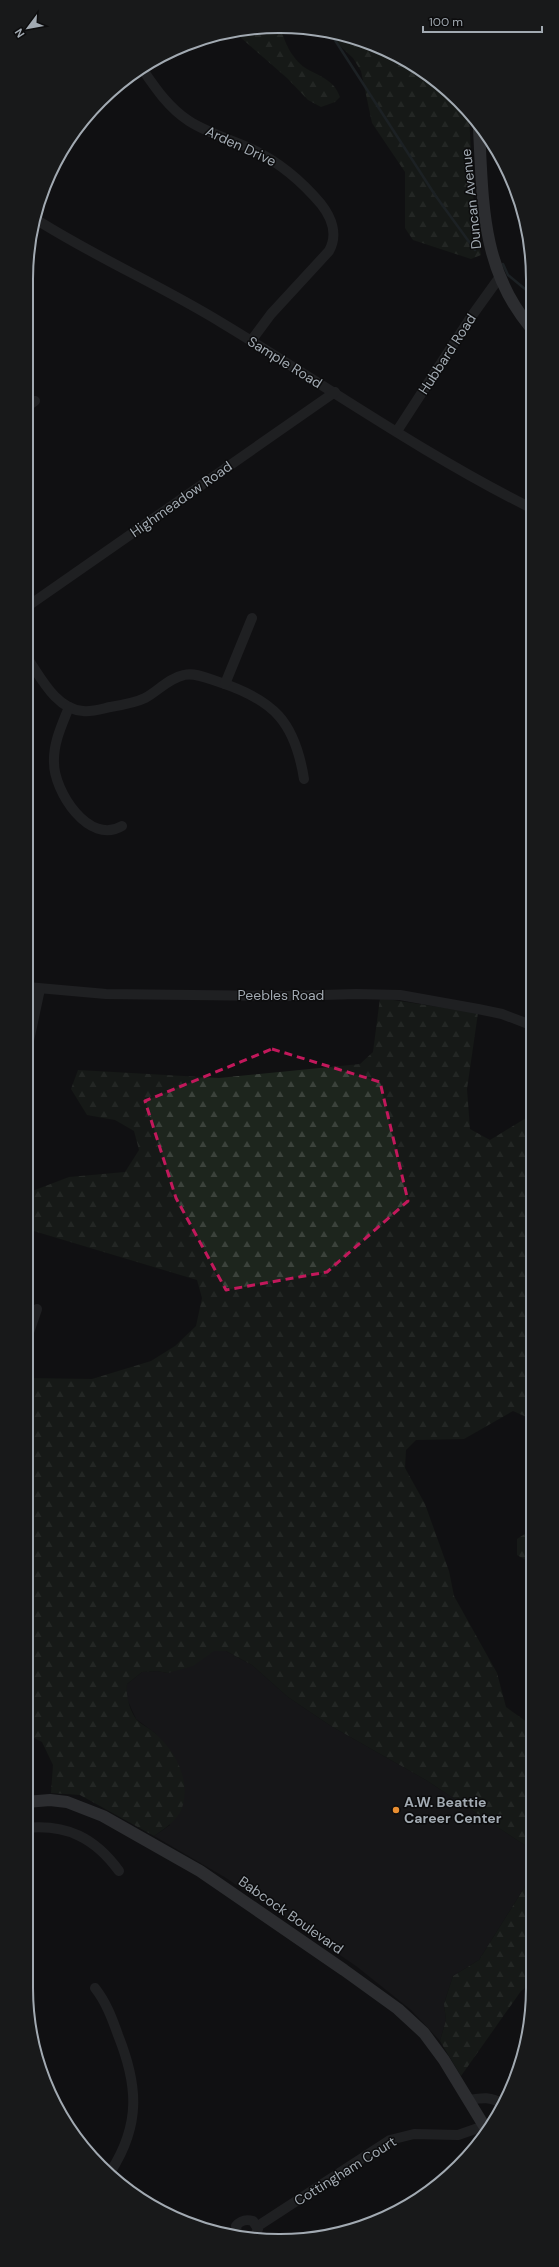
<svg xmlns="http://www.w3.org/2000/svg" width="559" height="2267" viewBox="0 0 559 2267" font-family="'DM Sans',sans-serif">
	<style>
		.built { fill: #1d1d1f }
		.forest { fill: url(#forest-firs) }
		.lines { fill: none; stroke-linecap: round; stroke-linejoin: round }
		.stream { stroke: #2b353a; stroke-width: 2.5 }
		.minor { stroke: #323337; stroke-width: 10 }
		.major { stroke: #4e5156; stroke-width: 12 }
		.marked { fill: none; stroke: #c2185b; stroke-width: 3; stroke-dasharray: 8 5; stroke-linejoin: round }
		.poi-dot { fill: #e98e31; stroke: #0c0c0d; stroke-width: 1.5 }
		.labels { text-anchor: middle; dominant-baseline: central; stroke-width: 3; stroke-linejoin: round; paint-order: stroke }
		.street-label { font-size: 14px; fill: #a2aab2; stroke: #0c0c0d }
		.poi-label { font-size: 14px; font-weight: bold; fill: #a2aab2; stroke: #0c0c0d; text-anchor: start }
		.rim { fill: none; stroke: #a2aab2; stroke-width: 2 }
	</style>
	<defs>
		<pattern id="forest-firs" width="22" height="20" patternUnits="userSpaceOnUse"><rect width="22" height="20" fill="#1d251d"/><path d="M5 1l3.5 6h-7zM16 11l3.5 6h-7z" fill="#3b423b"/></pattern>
	</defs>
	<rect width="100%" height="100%" fill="#111112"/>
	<!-- built -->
	<path class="built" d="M214,1651H226L252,1665L288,1697L331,1726L426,1780L531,1849V1877L479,1960L453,1976L444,2004L446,2020L440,2041L411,2010L356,1966L226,1878L154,1836L170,1825L156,1734L136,1719L126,1697L127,1684L142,1672L157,1671L168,1673Z"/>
	<!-- forest -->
	<g class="forest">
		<path d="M282,30C284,44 295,62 307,69C321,77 334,80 340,97L335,102L321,107L308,100L287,78L239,36L231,33Z"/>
		<path d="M325,32L392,52L459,100L469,115L475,224L481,255L471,259L413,240L405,228V172L372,123L361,71L353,58Z"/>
		<path d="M380,998L478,1013L467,1089L470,1129L490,1140L531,1115V1419L513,1411L464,1439L416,1440L406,1450L405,1468L425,1504L449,1571L454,1596L497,1673L506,1707L531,1725V1849L426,1780L331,1726L288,1697L252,1665L226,1651H214L193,1666L168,1673L157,1671L142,1672L127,1684C126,1696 129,1709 136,1719C141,1725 150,1728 156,1734C176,1752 191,1781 182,1808C178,1820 164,1829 154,1836L80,1795L51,1793L53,1765L42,1742L26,1734L27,1378L92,1379L151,1361L175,1346L196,1326L202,1298L197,1280L27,1229V1193L69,1177L125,1172L139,1150L134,1131L115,1120L87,1115L71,1089L78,1070L219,1078L360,1064L373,1052Z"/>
		<path d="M531,1530V1563L517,1555V1539Z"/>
		<path d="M531,1877V1984L521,1991L461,2076L440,2041L446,2020L444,2004L453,1976L479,1960Z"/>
	</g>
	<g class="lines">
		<!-- stream -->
		<g class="stream">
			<path d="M331,34L435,195L475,250"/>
			<path d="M503,264L508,275L531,294"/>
		</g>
		<!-- minor -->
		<g class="minor">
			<path d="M143,70C156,89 169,108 189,121C206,132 226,138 245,146C276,159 299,178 321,204C332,218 338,235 329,251L271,314L251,341"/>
			<path d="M37,220C97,258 162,286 222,323C325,385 423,454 531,508"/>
			<path d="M28,406L35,401"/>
			<path d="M397,431L471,317L499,278"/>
			<path d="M28,606L335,392"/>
			<path d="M28,659C41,678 57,710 83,711C92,712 101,709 110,707C122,705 135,703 145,698C158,691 169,678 184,675C195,672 209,679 219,682C274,700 295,722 304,779"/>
			<path d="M225,684L252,618"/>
			<path d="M69,707C62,725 53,743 54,763C54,791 89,846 122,826"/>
			<path d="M27,987L106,994L289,996L356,994L400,995L478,1009L502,1014L531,1025"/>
			<path d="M27,1050L40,989"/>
			<path d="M27,1338L37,1309"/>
			<path d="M26,1828C67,1824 95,1838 119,1871"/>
			<path d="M95,1988C106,2002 112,2018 118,2035C138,2085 141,2124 111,2171"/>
			<path d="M468,2100C481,2098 491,2096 502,2104"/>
			<path d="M258,2226L390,2140L414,2134L458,2135L484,2126"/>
			<path d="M237,2234L236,2226C241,2220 246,2219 253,2221L258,2229L254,2238"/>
		</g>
		<!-- major -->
		<g class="major">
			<path d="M479,129C483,202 481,269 531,328"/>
			<path d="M26,1802L50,1800L67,1802L103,1816L200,1871L344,1970L398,2009L424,2033L444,2060L486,2129"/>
		</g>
	</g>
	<!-- marked area -->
	<path d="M0 0H559V2267H0ZM272,1049L380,1082L408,1201L327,1272L226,1290L176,1198L145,1101Z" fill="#111112" fill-opacity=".55" fill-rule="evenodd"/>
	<path class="marked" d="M272,1049L380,1082L408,1201L327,1272L226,1290L176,1198L145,1101Z"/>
	<!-- markers -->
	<circle class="poi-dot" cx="396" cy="1810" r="4"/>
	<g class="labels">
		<!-- street labels -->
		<g class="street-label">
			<text transform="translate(241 146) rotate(25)">Arden Drive</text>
			<text transform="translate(471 199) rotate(-96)">Duncan Avenue</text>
			<text transform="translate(447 354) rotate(-57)">Hubbard Road</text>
			<text transform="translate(285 362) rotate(32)">Sample Road</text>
			<text transform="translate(181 499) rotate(-35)">Highmeadow Road</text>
			<text x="281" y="995">Peebles Road</text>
			<text transform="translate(291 1915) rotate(35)">Babcock Boulevard</text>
			<text transform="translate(345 2171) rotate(-32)">Cottingham Court</text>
		</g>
		<!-- poi labels -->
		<g class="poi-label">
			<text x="404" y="1802">A.W. Beattie<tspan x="404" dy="16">Career Center</tspan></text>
		</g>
	</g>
	<!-- crop -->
	<path d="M0 0H559V2267H0ZM279 33H280A246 246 0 0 1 526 279V1988A246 246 0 0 1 280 2234H279A246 246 0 0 1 33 1988V279A246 246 0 0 1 279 33Z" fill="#18191a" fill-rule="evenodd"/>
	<path class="rim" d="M279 33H280A246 246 0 0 1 526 279V1988A246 246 0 0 1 280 2234H279A246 246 0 0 1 33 1988V279A246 246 0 0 1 279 33Z"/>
	<!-- north arrow -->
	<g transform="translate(28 28) rotate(238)" stroke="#0c0c0d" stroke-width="3" paint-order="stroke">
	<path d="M0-3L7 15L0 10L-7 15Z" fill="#a2aab2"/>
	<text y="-6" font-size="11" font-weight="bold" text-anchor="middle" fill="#a2aab2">N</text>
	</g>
	<!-- scale -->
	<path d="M423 26v6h119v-6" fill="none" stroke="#a2aab2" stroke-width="2"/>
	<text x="429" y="26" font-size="12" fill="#a2aab2" stroke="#0c0c0d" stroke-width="3" paint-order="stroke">100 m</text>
</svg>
